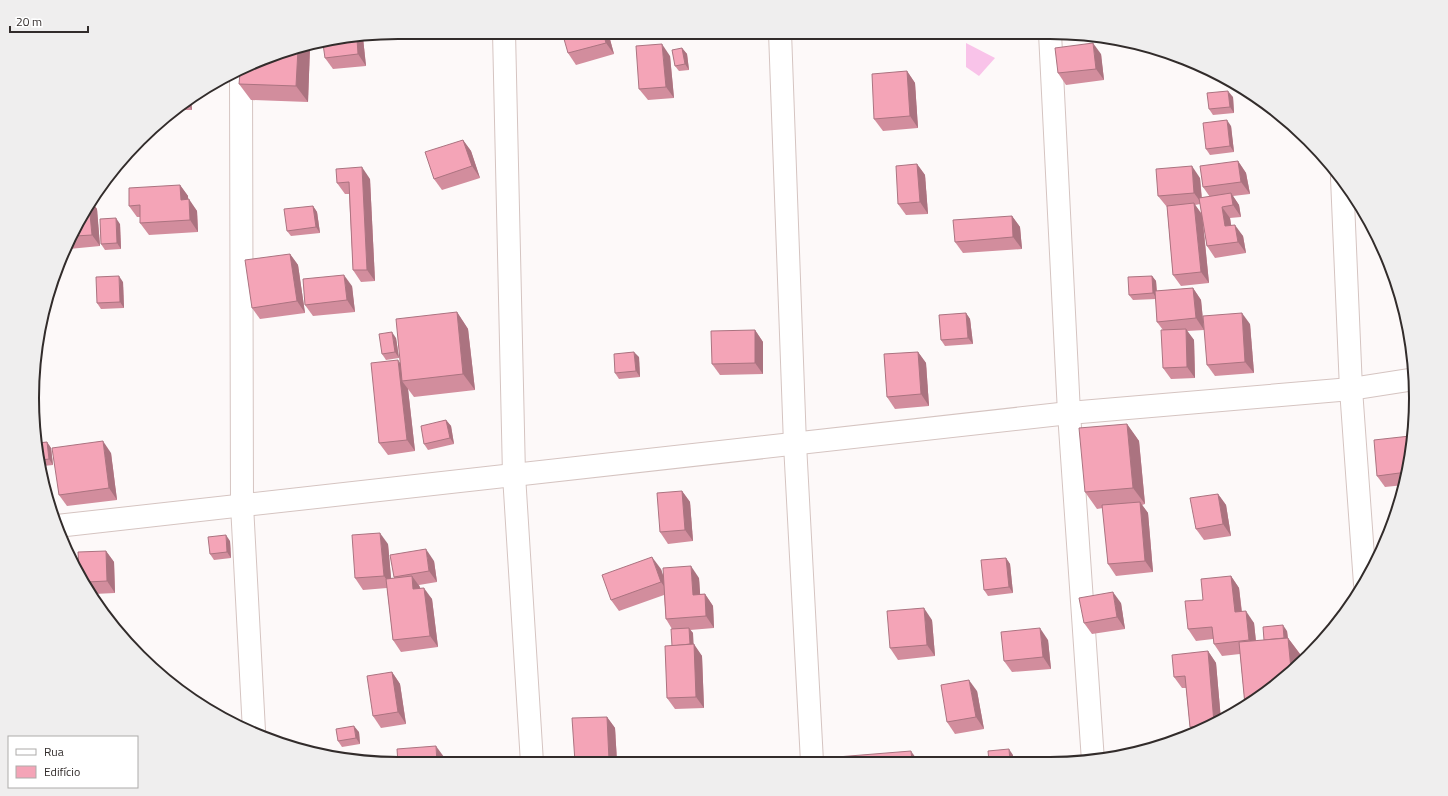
<svg xmlns="http://www.w3.org/2000/svg" width="1448" height="796" viewBox="0 0 1448 796" font-family="'Titillium Web',sans-serif">
	<style>
		.water { fill: #f9c3e9 }
		.lines { fill: none; stroke-linecap: round; stroke-linejoin: round }
		.street-casing { stroke: #d5c4c1; stroke-width: 24 }
		.street { stroke: #fff; stroke-width: 22 }
		.wall { fill: #d28d9d; fill-rule: evenodd }
		.shaded-wall { fill: #ab7380 }
		.building { fill: #f4a4b7; stroke: #ab7380 }
		.rim { fill: none; stroke: #322c2b; stroke-width: 2 }
	</style>
	<rect width="100%" height="100%" fill="#fdf9f9"/>
	<!-- water -->
	<path class="water" d="M966,43L995,58L979,76L966,67Z"/>
	<g class="lines">
		<!-- street casing -->
		<g class="street-casing">
			<g id="street">
				<path d="M504,32L514,475L532,763"/>
				<path d="M780,32L795,444L812,762"/>
				<path d="M1050,33L1069,413L1093,761"/>
				<path d="M241,73L242,505L254,731"/>
				<path d="M1342,178L1351,389L1365,584"/>
				<path d="M57,526L1069,413L1351,389L1415,379"/>
			</g>
		</g>
		<!-- street -->
		<use href="#street" class="street"/>
	</g>
	<!-- wall -->
	<g class="wall">
		<path d="M608,32L614,54L576,65L568,53Z"/>
		<path d="M363,38L366,66L333,69L325,58Z"/>
		<path d="M310,47L308,102L251,100L239,84L280,52Z"/>
		<path d="M682,48L687,54L689,70L679,71L675,66Z"/>
		<path d="M1101,54L1104,80L1066,85L1058,73Z"/>
		<path d="M670,56L674,98L648,100L639,89Z"/>
		<path d="M907,71L915,83L918,128L883,131L874,119Z"/>
		<path d="M1233,97L1234,113L1213,115L1209,109Z"/>
		<path d="M191,99L192,110H173L175,108Z"/>
		<path d="M1231,126L1234,152L1210,155L1206,149Z"/>
		<path d="M463,140L471,151L480,178L442,190L434,179Z"/>
		<path d="M1238,161L1246,173L1250,194L1233,196L1239,205L1241,217L1230,218L1231,225L1243,236L1246,253L1215,258L1207,246L1203,221L1209,283L1181,286L1173,275L1167,207L1158,196L1200,178L1202,198L1210,197L1203,187ZM1200,204L1202,214L1195,205Z"/>
		<path d="M917,164L925,175L928,214L906,215L898,204Z"/>
		<path d="M370,179L375,281L361,282L353,270L349,194H345L337,183Z"/>
		<path d="M180,185L188,196V199L197,211L198,232L149,235L140,223V217H137L129,206Z"/>
		<path d="M91,201L97,209L100,246L69,249Z"/>
		<path d="M313,206L317,212L320,233L291,236L287,231Z"/>
		<path d="M1012,216L1020,227L1022,249L963,253L955,242Z"/>
		<path d="M120,224L121,249L105,250L101,244Z"/>
		<path d="M290,254L298,265L305,313L260,319L252,308Z"/>
		<path d="M1152,276L1156,281L1157,291L1193,288L1201,300L1204,330L1187,331L1194,340L1195,378L1171,379L1163,368V330L1157,322L1156,299L1133,300L1129,295Z"/>
		<path d="M123,282L124,308L101,309L97,303Z"/>
		<path d="M352,286L355,312L313,316L305,305Z"/>
		<path d="M457,312L468,329L475,390L414,397L408,389L415,451L388,455L379,443L401,363Z"/>
		<path d="M966,313L970,319L973,344L945,346L941,340Z"/>
		<path d="M1250,324L1254,373L1215,376L1207,365Z"/>
		<path d="M755,330L763,342V374L720,375L712,364Z"/>
		<path d="M396,338L399,358L386,360L382,354Z"/>
		<path d="M918,352L926,363L929,406L895,409L887,397Z"/>
		<path d="M639,357L640,377L619,379L615,373Z"/>
		<path d="M446,420L451,426L454,444L428,450L424,444Z"/>
		<path d="M1127,424L1139,441L1145,504L1142,505L1148,513L1153,572L1116,576L1108,564L1103,508L1097,509L1085,492Z"/>
		<path d="M1410,436L1413,440V446L1404,485L1385,487L1377,476Z"/>
		<path d="M47,442L51,448L53,465L43,466L38,443Z"/>
		<path d="M111,453L117,500L67,506L59,495Z"/>
		<path d="M682,491L690,502L693,541L668,544L660,532Z"/>
		<path d="M1218,494L1226,505L1231,536L1204,540L1196,529Z"/>
		<path d="M230,541L231,558L214,560L210,554Z"/>
		<path d="M388,544L391,578H394V577L434,561L437,582L419,585L420,588L432,599L438,647L401,652L393,640L387,588L363,590L355,578Z"/>
		<path d="M106,551L114,562L115,593L94,594L79,568Z"/>
		<path d="M1006,558L1010,564L1013,593L988,596L984,590Z"/>
		<path d="M661,569L663,577L699,578L700,594H705L713,606L714,628L690,630L693,633V644L702,656L704,708L675,709L667,698L672,646V629L666,619L664,595L619,611L611,600Z"/>
		<path d="M1231,576L1239,588L1242,612L1254,623L1256,641L1264,640L1287,631L1288,638L1300,654V661L1254,702L1246,706L1245,705L1240,654L1222,656L1214,644L1213,639L1196,641L1188,629L1203,600Z"/>
		<path d="M1121,603L1125,629L1092,634L1084,623Z"/>
		<path d="M932,620L935,656L898,660L890,648Z"/>
		<path d="M1048,640L1051,669L1012,672L1004,661Z"/>
		<path d="M1208,651L1216,663L1221,720L1191,736L1194,733L1190,727L1186,688H1182L1174,677Z"/>
		<path d="M392,672L400,684L406,724L381,728L373,716Z"/>
		<path d="M977,691L984,729L955,734L947,722Z"/>
		<path d="M607,717L615,728L617,762L575,763V762Z"/>
		<path d="M359,732L360,744L342,747L338,741Z"/>
	</g>
	<!-- shaded-wall -->
	<g class="shaded-wall">
		<path d="M603,32H608L614,54L606,43Z"/>
		<path d="M363,38L366,66L358,54L357,39Z"/>
		<path d="M1093,43L1101,54L1104,80L1096,69Z"/>
		<path d="M662,44L670,56L674,98L666,87Z"/>
		<path d="M310,47L308,102L296,86L298,49Z"/>
		<path d="M682,48L687,54L689,70L685,64Z"/>
		<path d="M907,71L915,83L918,128L910,116Z"/>
		<path d="M1228,91L1233,97L1234,113L1230,107Z"/>
		<path d="M191,99L192,110L186,102Z"/>
		<path d="M1227,120L1231,126L1234,152L1230,146Z"/>
		<path d="M463,140L471,151L480,178L472,166Z"/>
		<path d="M1238,161L1246,173L1250,194L1241,182Z"/>
		<path d="M917,164L925,175L928,214L920,202Z"/>
		<path d="M1192,166L1200,178L1202,204L1194,193Z"/>
		<path d="M362,167L370,179L375,281L367,270Z"/>
		<path d="M180,185L188,196L189,211L181,200Z"/>
		<path d="M1231,193L1239,205L1241,217L1233,205Z"/>
		<path d="M189,199L197,211L198,232L190,220Z"/>
		<path d="M91,201L97,209L100,246L92,235L89,204Z"/>
		<path d="M1194,203L1202,215L1209,283L1201,272Z"/>
		<path d="M313,206L317,212L320,233L316,227Z"/>
		<path d="M1222,207L1230,218L1233,237L1225,226Z"/>
		<path d="M1012,216L1020,227L1022,249L1013,237Z"/>
		<path d="M116,218L120,224L121,249L117,243Z"/>
		<path d="M1235,225L1243,236L1246,253L1238,242Z"/>
		<path d="M290,254L298,265L305,313L297,301Z"/>
		<path d="M344,275L352,286L355,312L347,300Z"/>
		<path d="M119,276L123,282L124,308L120,302Z"/>
		<path d="M1152,276L1156,281L1157,299L1153,293Z"/>
		<path d="M1193,288L1201,300L1204,330L1196,318Z"/>
		<path d="M457,312L468,329L475,390L463,374Z"/>
		<path d="M966,313L970,319L973,344L968,338Z"/>
		<path d="M1242,313L1250,324L1254,373L1245,362Z"/>
		<path d="M1186,329L1194,340L1195,378L1187,367Z"/>
		<path d="M755,330L763,342V374L755,363Z"/>
		<path d="M392,332L396,338L399,358L395,352Z"/>
		<path d="M634,352L639,357L640,377L636,371Z"/>
		<path d="M918,352L926,363L929,406L921,394Z"/>
		<path d="M398,360L406,371L402,381L408,389L415,451L407,440Z"/>
		<path d="M446,420L451,426L454,444L450,438Z"/>
		<path d="M1127,424L1139,441L1145,504L1133,488Z"/>
		<path d="M1410,436L1413,440V446L1412,451Z"/>
		<path d="M103,441L111,453L117,500L109,488Z"/>
		<path d="M47,442L51,448L53,465L49,459Z"/>
		<path d="M682,491L690,502L693,541L685,530Z"/>
		<path d="M1218,494L1226,505L1231,536L1223,524Z"/>
		<path d="M1140,502L1148,513L1153,572L1145,561Z"/>
		<path d="M380,533L388,544L392,588L384,576Z"/>
		<path d="M226,535L230,541L231,558L227,552Z"/>
		<path d="M426,549L434,561L437,582L429,571Z"/>
		<path d="M106,551L114,562L115,593L107,581Z"/>
		<path d="M652,557L661,569L669,593L661,582Z"/>
		<path d="M1006,558L1010,564L1013,593L1009,587Z"/>
		<path d="M691,566L699,578L701,606L693,595Z"/>
		<path d="M412,576L420,587L421,600L413,589Z"/>
		<path d="M1231,576L1239,588L1243,624L1235,612Z"/>
		<path d="M424,588L432,599L438,647L430,636Z"/>
		<path d="M1113,592L1121,603L1125,629L1117,617Z"/>
		<path d="M705,594L713,606L714,628L706,616Z"/>
		<path d="M924,608L932,620L935,656L927,645Z"/>
		<path d="M1246,611L1254,623L1257,652L1249,640Z"/>
		<path d="M1283,625L1287,631L1289,650L1285,644Z"/>
		<path d="M689,628L693,633L694,650V644L702,656L704,708L696,697L690,645Z"/>
		<path d="M1040,628L1048,640L1051,669L1043,657Z"/>
		<path d="M1288,638L1300,654V661L1291,669Z"/>
		<path d="M1208,651L1216,663L1221,720L1214,723Z"/>
		<path d="M392,672L400,684L406,724L398,712Z"/>
		<path d="M969,680L977,691L984,729L976,717Z"/>
		<path d="M607,717L615,728L617,762H611L609,760Z"/>
		<path d="M354,726L359,732L360,744L356,738Z"/>
		<path d="M436,746L444,757V763H437Z"/>
		<path d="M1009,749L1013,755V761H1010Z"/>
		<path d="M911,751L918,761H912Z"/>
	</g>
	<!-- building -->
	<g class="building">
		<path d="M562,32H603L606,43L568,53Z"/>
		<path d="M357,39L358,54L325,58L323,44Z"/>
		<path d="M1093,43L1096,69L1058,73L1055,48Z"/>
		<path d="M662,44L666,87L639,89L636,46Z"/>
		<path d="M682,48L685,64L675,66L672,50Z"/>
		<path d="M298,49L296,86L239,84L240,73L280,52Z"/>
		<path d="M907,71L910,116L874,119L872,74Z"/>
		<path d="M1228,91L1230,107L1209,109L1207,93Z"/>
		<path d="M1227,120L1230,146L1206,149L1203,123Z"/>
		<path d="M463,140L472,166L434,179L425,152Z"/>
		<path d="M1238,161L1241,182L1203,187L1200,166Z"/>
		<path d="M917,164L920,202L898,204L896,166Z"/>
		<path d="M1192,166L1194,193L1158,196L1156,169Z"/>
		<path d="M362,167L367,270H353L349,182L337,183L336,169Z"/>
		<path d="M180,185L181,200L189,199L190,220L140,223V205L129,206V188Z"/>
		<path d="M1231,193L1233,205L1222,207L1225,226L1235,225L1238,242L1207,246L1199,198Z"/>
		<path d="M1194,203L1201,272L1173,275L1167,206Z"/>
		<path d="M89,204L92,235L75,236Z"/>
		<path d="M313,206L316,227L287,231L284,209Z"/>
		<path d="M1012,216L1013,237L955,242L953,220Z"/>
		<path d="M116,218L117,243L101,244L100,219Z"/>
		<path d="M290,254L297,301L252,308L245,260Z"/>
		<path d="M344,275L347,300L305,305L303,279Z"/>
		<path d="M119,276L120,302L97,303L96,277Z"/>
		<path d="M1152,276L1153,293L1129,295L1128,277Z"/>
		<path d="M1193,288L1196,318L1157,322L1155,291Z"/>
		<path d="M457,312L463,374L402,381L396,319Z"/>
		<path d="M966,313L968,338L941,340L939,315Z"/>
		<path d="M1242,313L1245,362L1207,365L1203,316Z"/>
		<path d="M1186,329L1187,367L1163,368L1161,330Z"/>
		<path d="M755,330V363L712,364L711,331Z"/>
		<path d="M392,332L395,352L382,354L379,334Z"/>
		<path d="M634,352L636,371L615,373L614,354Z"/>
		<path d="M918,352L921,394L887,397L884,354Z"/>
		<path d="M398,360L407,440L379,443L371,363Z"/>
		<path d="M446,420L450,438L424,444L421,426Z"/>
		<path d="M1127,424L1133,488L1085,492L1079,428Z"/>
		<path d="M1410,436L1412,451L1407,472L1377,476L1374,440Z"/>
		<path d="M103,441L109,488L59,495L52,448Z"/>
		<path d="M47,442L49,459L42,460L38,443Z"/>
		<path d="M682,491L685,530L660,532L657,493Z"/>
		<path d="M1218,494L1223,524L1196,529L1190,498Z"/>
		<path d="M1140,502L1145,561L1108,564L1102,505Z"/>
		<path d="M380,533L384,576L355,578L352,535Z"/>
		<path d="M226,535L227,552L210,554L208,537Z"/>
		<path d="M426,549L429,571L394,577L390,555Z"/>
		<path d="M106,551L107,581L87,582L79,568L78,552Z"/>
		<path d="M652,557L661,582L611,600L602,575Z"/>
		<path d="M1006,558L1009,587L984,590L981,560Z"/>
		<path d="M691,566L693,595L705,594L706,616L666,619L663,568Z"/>
		<path d="M412,576L413,589L424,588L430,636L393,640L386,579Z"/>
		<path d="M1231,576L1235,612L1246,611L1249,640L1214,644L1212,627L1188,629L1185,601L1203,600L1201,579Z"/>
		<path d="M1113,592L1117,617L1084,623L1079,598Z"/>
		<path d="M924,608L927,645L890,648L887,611Z"/>
		<path d="M1283,625L1284,638L1264,640L1263,627Z"/>
		<path d="M689,628L690,644L672,646L671,629Z"/>
		<path d="M1040,628L1043,657L1004,661L1001,632Z"/>
		<path d="M1288,638L1291,669L1254,702L1248,705H1245L1239,642Z"/>
		<path d="M694,644L696,697L667,698L665,646Z"/>
		<path d="M1208,651L1214,723L1211,725L1190,727L1185,676L1174,677L1172,655Z"/>
		<path d="M392,672L398,712L373,716L367,676Z"/>
		<path d="M969,680L976,717L947,722L941,685Z"/>
		<path d="M607,717L609,760L575,762L572,718Z"/>
		<path d="M354,726L356,738L338,741L336,729Z"/>
		<path d="M1190,733H1196L1191,736Z"/>
		<path d="M436,746L437,763H398L397,749Z"/>
		<path d="M1009,749L1010,761H989L988,751Z"/>
		<path d="M911,751L912,761L838,762L837,757Z"/>
	</g>
	<!-- crop -->
	<path d="M0 0H1448V796H0ZM398 39H1050A359 359 0 0 1 1409 398V398A359 359 0 0 1 1050 757H398A359 359 0 0 1 39 398V398A359 359 0 0 1 398 39Z" fill="#efeeee" fill-rule="evenodd"/>
	<path class="rim" d="M398 39H1050A359 359 0 0 1 1409 398V398A359 359 0 0 1 1050 757H398A359 359 0 0 1 39 398V398A359 359 0 0 1 398 39Z"/>
	<!-- legend -->
	<rect x="8" y="736" width="130" height="52" fill="#ffffff" stroke="#adabaa"/>
	<rect x="16" y="749" width="20" height="6" fill="#ffffff" stroke="#adabaa"/>
	<text x="44" y="756" font-size="12" fill="#322c2b">Rua</text>
	<rect x="16" y="766" width="20" height="12" fill="#f4a4b7" stroke="#adabaa"/>
	<text x="44" y="776" font-size="12" fill="#322c2b">Edifício</text>
	<!-- scale -->
	<path d="M10 26v6h78v-6" fill="none" stroke="#322c2b" stroke-width="2"/>
	<text x="16" y="26" font-size="12" fill="#322c2b" stroke="#ffffff" stroke-width="3" paint-order="stroke">20 m</text>
</svg>
